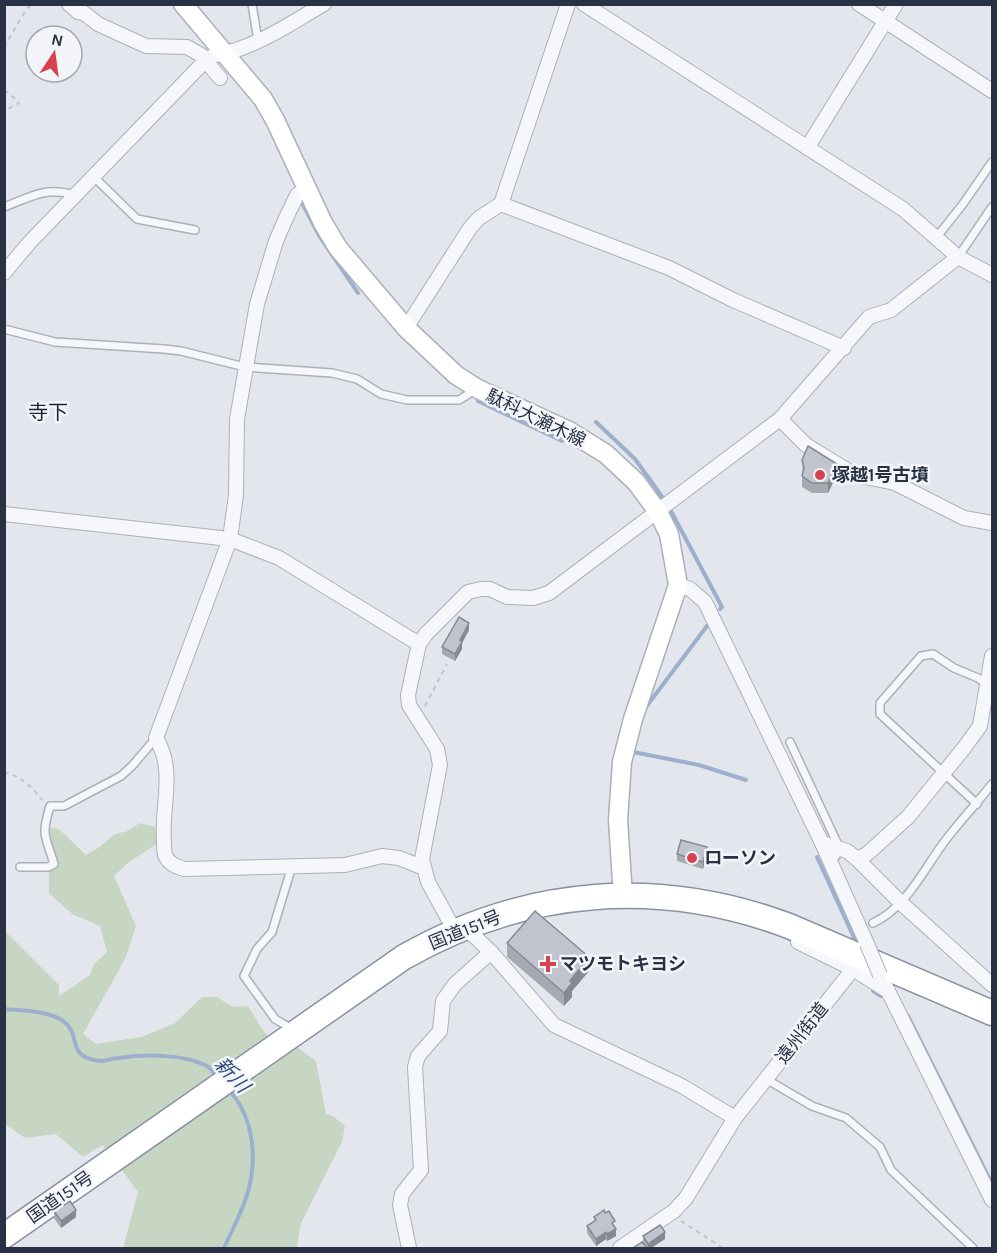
<svg xmlns="http://www.w3.org/2000/svg" width="997" height="1253" viewBox="0 0 997 1253" font-family="Karla,'Noto Sans JP',sans-serif">
	<style>
		.green { fill: #c7d6c3 }
		.lines { fill: none; stroke-linecap: round; stroke-linejoin: round }
		.stream { stroke: #9cb0ce; stroke-width: 4 }
		.lane-casing { stroke: #abb0ba; stroke-width: 10 }
		.street-casing { stroke: #abb0ba; stroke-width: 16 }
		.secondary-casing { stroke: #abb0ba; stroke-width: 21 }
		.highway-casing { stroke: #8992a4; stroke-width: 27 }
		.path { stroke: #c1c4cb; stroke-width: 2; stroke-dasharray: 4.5 4.5; stroke-linecap: butt }
		.lane { stroke: #f6f7fa; stroke-width: 7 }
		.street { stroke: #f6f7fa; stroke-width: 14 }
		.secondary { stroke: #fff; stroke-width: 18 }
		.highway { stroke: #fff; stroke-width: 24 }
		.street-bridge-casing { stroke: #abb0ba; stroke-width: 16; stroke-linecap: butt }
		.street-bridge { stroke: #f6f7fa; stroke-width: 14 }
		.wall { fill: #a5a9b2 }
		.shaded-wall { fill: #868991 }
		.building { fill: #c0c4cf; stroke: #868991; stroke-width: 1.5 }
		.poi-dot { fill: #d8414d; stroke: #f3f5f9; stroke-width: 2 }
		.labels { text-anchor: middle; dominant-baseline: central; stroke-width: 5; stroke-linejoin: round; paint-order: stroke }
		.street-label { font-size: 18px; fill: #293145; stroke: #f3f5f9 }
		.poi-label { font-size: 18px; font-weight: bold; fill: #293145; stroke: #f3f5f9; text-anchor: start }
		.neighbourhood-label { font-size: 20px; fill: #1b2336; stroke: #f3f5f9 }
		.water-label { font-size: 20px; font-style: italic; fill: #304d7d; stroke: #f3f5f9 }
	</style>
	<rect width="100%" height="100%" fill="#e3e6ec"/>
	<!-- green -->
	<path class="green" d="M140,823L155,827L157,844L129,862L114,876L136,926L126,957L83,1034L96,1044L141,1037L175,1023L202,997H217L233,1007L248,1006L262,1029L276,1045H294L316,1061L326,1114L334,1117L345,1126L342,1142L301,1223L297,1248H123L138,1192L103,1145L83,1157L56,1134L25,1138L5,1124V931L59,985V996L90,975L94,964L107,952L100,926L72,914L49,893V872L59,865L49,838V828L59,829L86,855L98,848L115,834L125,832Z"/>
	<g class="lines">
		<!-- stream -->
		<g class="stream">
			<path d="M301,201L320,237L358,293"/>
			<path d="M478,401L562,441"/>
			<path d="M596,422L635,459L663,498"/>
			<path d="M671,511L722,607L720,609"/>
			<path d="M646,707L707,626"/>
			<path d="M634,749L633,752L699,765L746,780"/>
			<path d="M817,857L856,942"/>
			<path d="M873,991L881,996"/>
			<path d="M4,1009C22,1011 48,1010 63,1021C83,1035 64,1057 100,1061C106,1061 113,1058 119,1058C145,1054 181,1054 205,1065C210,1067 215,1074 218,1078"/>
			<path d="M908,1016L992,1184"/>
			<path d="M224,1248C231,1233 239,1217 245,1201C258,1165 256,1120 229,1090"/>
		</g>
		<!-- lane casing -->
		<g class="lane-casing">
			<g id="lane">
				<path d="M252,4L258,41"/>
				<path d="M94,177L137,219L195,230"/>
				<path d="M4,207C31,197 46,186 74,195"/>
				<path d="M936,238L963,204L992,162"/>
				<path d="M958,257L992,207"/>
				<path d="M4,329L55,342L164,349L181,351L245,367L332,373L357,379L381,394L407,400H459L475,390"/>
				<path d="M790,742L840,849L836,856"/>
				<path d="M977,804L880,714V703L921,656L933,654L954,668L978,678L986,684"/>
				<path d="M292,866L272,932L257,949L244,976L275,1019L292,1029"/>
				<path d="M20,867H48L54,864C45,834 41,837 50,806H64L121,776L132,766L156,738"/>
				<path d="M873,923C908,907 925,866 948,837C962,819 978,802 992,784"/>
				<path d="M766,1079L812,1106L846,1118L880,1147L891,1170L973,1248"/>
			</g>
		</g>
		<!-- street casing -->
		<g class="street-casing">
			<g id="street">
				<path d="M69,4L78,12L84,13L98,24L146,46L187,47L201,55L220,78"/>
				<path d="M584,4L903,209L958,257L992,275"/>
				<path d="M859,4L992,91"/>
				<path d="M807,148L896,4"/>
				<path d="M307,188L297,195L286,218L276,241L257,304L237,419L236,495L230,539L156,738C176,771 161,806 164,841C164,845 164,851 165,855C169,864 175,866 184,869L345,865L382,856L399,858L419,866L423,865"/>
				<path d="M501,204L669,268L733,300L844,348"/>
				<path d="M4,273L29,243L206,60C217,52 224,55 236,50C267,40 296,20 324,4"/>
				<path d="M406,328L470,228L479,218L501,204L568,4"/>
				<path d="M780,419L806,445L855,475L895,483L964,518L992,523"/>
				<path d="M4,514L230,539L279,558L419,644"/>
				<path d="M678,585L690,589L705,602L822,843L867,944"/>
				<path d="M822,843L847,851L857,859L901,903L992,985"/>
				<path d="M857,859L867,854L908,817L964,748L980,726L992,656"/>
				<path d="M798,942L853,969L888,991"/>
				<path d="M880,975L992,1200"/>
				<path d="M735,1118L682,1086L554,1025L491,952L473,935L451,924L428,882L422,859L440,765L437,749L409,705L408,695L419,644L426,634L468,592L481,589H490L507,597L533,598L549,593L780,419L869,317L891,310L958,257"/>
				<path d="M409,1248L400,1205L402,1194L421,1170L415,1067L418,1056L440,1031L443,1001L455,984L491,952"/>
				<path d="M620,1248L674,1211L686,1198L735,1118L853,969"/>
			</g>
		</g>
		<!-- secondary casing -->
		<g class="secondary-casing">
			<path id="secondary" d="M183,4L263,99L275,120L323,223L338,248L406,328L456,375L478,389L569,431L606,454L636,482L658,512L669,534L678,585L633,719L622,762L618,820L623,897"/>
		</g>
		<!-- highway casing -->
		<g class="highway-casing">
			<path id="highway" d="M4,1236L404,957C525,888 658,877 789,926L992,1013"/>
		</g>
		<!-- path -->
		<g class="path">
			<path d="M4,47L27,8L34,4"/>
			<path d="M4,91L9,93L19,103L4,111"/>
			<path d="M425,706L447,664"/>
			<path d="M4,772C21,776 32,787 42,800"/>
			<path d="M681,1221L723,1248"/>
		</g>
		<!-- lane -->
		<use href="#lane" class="lane"/>
		<!-- street -->
		<use href="#street" class="street"/>
		<!-- secondary -->
		<use href="#secondary" class="secondary"/>
		<!-- highway -->
		<use href="#highway" class="highway"/>
		<!-- street-bridge casing -->
		<g class="street-bridge-casing">
			<path id="street-bridge" d="M867,944L880,975"/>
		</g>
		<!-- street-bridge -->
		<use href="#street-bridge" class="street-bridge"/>
	</g>
	<!-- wall -->
	<g class="wall">
		<path d="M802,460L837,474L828,493H812L802,487V476L803,472Z"/>
		<path d="M469,630L462,643V649L455,661L442,654V647Z"/>
		<path d="M677,854H707L703,869L677,861Z"/>
		<path d="M507,943L589,971L572,991V997L564,1006L507,957Z"/>
		<path d="M54,1211L76,1217L61,1228L54,1218Z"/>
		<path d="M594,1217L615,1228L616,1236L607,1241L606,1239L596,1246L587,1233V1226L594,1221Z"/>
		<path d="M643,1236L665,1239L651,1248H633L643,1243Z"/>
	</g>
	<!-- shaded-wall -->
	<g class="shaded-wall">
		<path d="M837,464V474L828,493V483Z"/>
		<path d="M469,623V630L462,643V649L455,661V654L460,640Z"/>
		<path d="M707,847V854L703,869V862Z"/>
		<path d="M589,957V971L572,991V997L564,1006V993L570,981Z"/>
		<path d="M76,1210V1217L61,1228V1221Z"/>
		<path d="M616,1229V1236L607,1241V1234Z"/>
		<path d="M606,1232V1239L596,1246V1239Z"/>
		<path d="M665,1232V1239L651,1248H648V1244Z"/>
	</g>
	<!-- building -->
	<g class="building">
		<path d="M808,446L837,464L828,483H812L802,476L804,468L802,460Z"/>
		<path d="M459,617L469,623L460,640L462,642L455,654L442,647Z"/>
		<path d="M681,840L707,847L703,862L677,854Z"/>
		<path d="M535,911L589,957L570,981L572,983L564,993L507,943Z"/>
		<path d="M70,1201L76,1210L61,1221L54,1211Z"/>
		<path d="M604,1210L605,1213L609,1211L615,1221L612,1223L616,1229L607,1234L606,1232L596,1239L587,1226L596,1220L594,1217Z"/>
		<path d="M660,1225L665,1232L648,1244L643,1236Z"/>
		<path d="M642,1242L647,1248H633Z"/>
	</g>
	<!-- markers -->
	<g class="poi-dot">
		<circle cx="820" cy="475" r="6"/>
		<circle cx="692" cy="858" r="6"/>
		<path d="M545 955h6v6h6v6h-6v6h-6v-6h-6v-6h6z"/>
	</g>
	<g class="labels">
		<!-- street labels -->
		<g class="street-label">
			<text transform="translate(536 418) rotate(26)">駄科大瀬木線</text>
			<text transform="translate(465 930) rotate(-22)">国道151号</text>
			<text transform="translate(802 1033) rotate(-52)">遠州街道</text>
			<text transform="translate(60 1197) rotate(-35)">国道151号</text>
		</g>
		<!-- poi labels -->
		<g class="poi-label">
			<text x="832" y="475">塚越1号古墳</text>
			<text x="704" y="858">ローソン</text>
			<text x="560" y="964">マツモトキヨシ</text>
		</g>
		<!-- neighbourhood labels -->
		<g class="neighbourhood-label">
			<text x="48" y="412">寺下</text>
		</g>
		<!-- water labels -->
		<g class="water-label">
			<text transform="translate(232 1075) rotate(47)">新川</text>
		</g>
	</g>
	<!-- border -->
	<rect width="997" height="1253" fill="none" stroke="#293145" stroke-width="12"/>
	<!-- north arrow -->
	<g transform="translate(54 54) rotate(13)"><circle r="28" fill="#f3f5f9" stroke="#a2a7b1" stroke-width="1.5"/>
	<path d="M0-4.5L10 22L0 15L-10 22Z" fill="#d8414d"/>
	<text y="-9" font-size="16" font-weight="bold" text-anchor="middle" fill="#293145">N</text>
	</g>
</svg>
